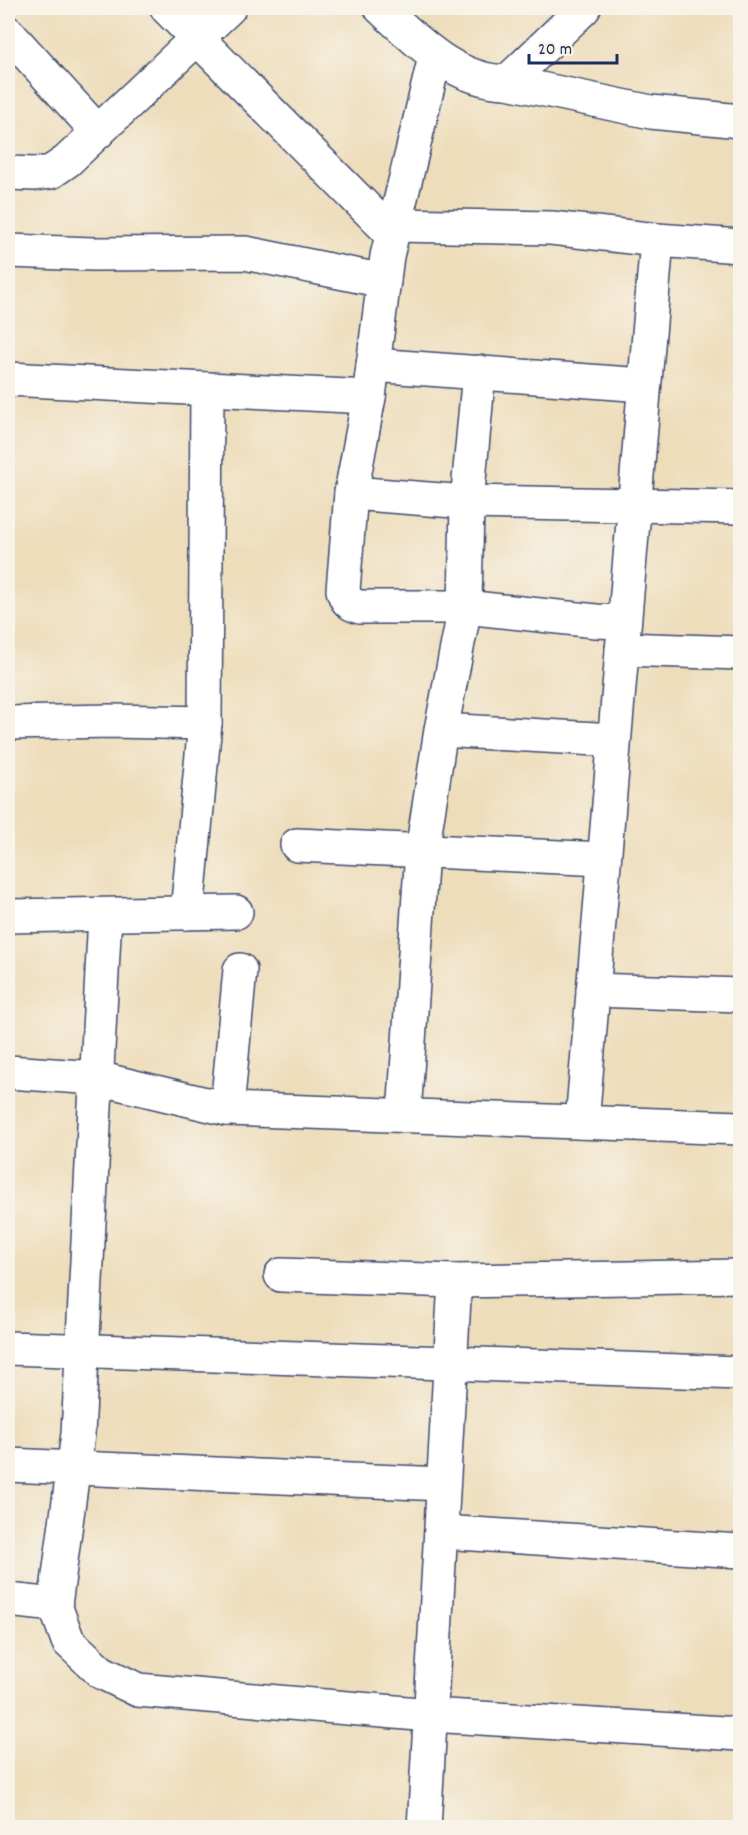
<svg xmlns="http://www.w3.org/2000/svg" width="748" height="1835" viewBox="0 0 748 1835" font-family="Dekko,sans-serif">
	<style>
		.lines { fill: none; stroke-linecap: round; stroke-linejoin: round }
		.minor-casing { stroke: #3b496c; stroke-width: 36 }
		.minor { stroke: #fff; stroke-width: 33 }
	</style>
	<rect width="100%" height="100%" fill="#f7f3e8"/>
	<filter id="ink" filterUnits="userSpaceOnUse"><feTurbulence type="fractalNoise" baseFrequency=".0167" numOctaves="2"/><feDisplacementMap in="SourceGraphic" scale="12" xChannelSelector="R" yChannelSelector="G"/><feConvolveMatrix kernelMatrix="1 2 1 2 8 2 1 2 1" color-interpolation-filters="sRGB"/></filter>
	<filter id="wash" filterUnits="userSpaceOnUse"><feTurbulence type="fractalNoise" baseFrequency=".008" numOctaves="4" result="noise"/><feDisplacementMap in="SourceGraphic" scale="24" xChannelSelector="R" yChannelSelector="G"/><feGaussianBlur stdDeviation="1.35" result="paint"/><feColorMatrix in="noise" values="0 0 0 0 0 0 0 0 0 0 0 0 0 0 0 0 0 1.4 0 .05"/><feComposite in="paint" operator="in"/></filter>
	<g filter="url(#wash)">
		<rect width="100%" height="100%" fill="#edb"/>
	</g>
	<g filter="url(#ink)">
		<g class="lines">
			<!-- minor casing -->
			<g class="minor-casing">
				<g id="minor">
					<path d="M167,8L392,234"/>
					<path d="M381,8C417,41 454,81 507,82L584,8"/>
					<path d="M8,33L98,132"/>
					<path d="M435,57L387,256L369,397L351,493L343,590C346,601 349,604 360,607H465L596,621L624,622"/>
					<path d="M507,82L651,112L740,121"/>
					<path d="M8,173L35,174L51,172L67,161L229,8"/>
					<path d="M394,225L551,228L657,240L740,246"/>
					<path d="M8,251L93,254L245,253L384,281"/>
					<path d="M373,365L644,385"/>
					<path d="M8,379L369,397"/>
					<path d="M351,493L467,502L740,507"/>
					<path d="M622,649L740,653"/>
					<path d="M8,723L111,721L205,723"/>
					<path d="M441,730L614,740"/>
					<path d="M297,845L604,859"/>
					<path d="M187,913L205,723L207,389"/>
					<path d="M105,915L78,1434L55,1605L68,1641L101,1672L138,1690L430,1715L740,1734"/>
					<path d="M8,916L236,912"/>
					<path d="M593,990L740,995"/>
					<path d="M8,1072L97,1078L227,1109L740,1128"/>
					<path d="M227,1109L240,970"/>
					<path d="M404,1115L422,851L441,730L465,607L467,502L479,372"/>
					<path d="M582,1122L657,240"/>
					<path d="M281,1275L455,1281L740,1276"/>
					<path d="M8,1348L740,1373"/>
					<path d="M8,1465L443,1484"/>
					<path d="M441,1532L740,1551"/>
					<path d="M8,1600L55,1605"/>
					<path d="M424,1828L455,1281"/>
				</g>
			</g>
			<!-- minor -->
			<use href="#minor" class="minor"/>
		</g>
	</g>
	<!-- margin -->
	<rect width="748" height="1835" fill="none" stroke="#f7f3e8" stroke-width="30"/>
	<!-- scale -->
	<path d="M529 54v9h88v-9" fill="none" stroke="#1b2f5e" stroke-width="3"/>
	<text x="538" y="54" font-size="18" fill="#1b2f5e" stroke="#f7f3e8" stroke-width="4.5" paint-order="stroke">20 m</text>
</svg>
